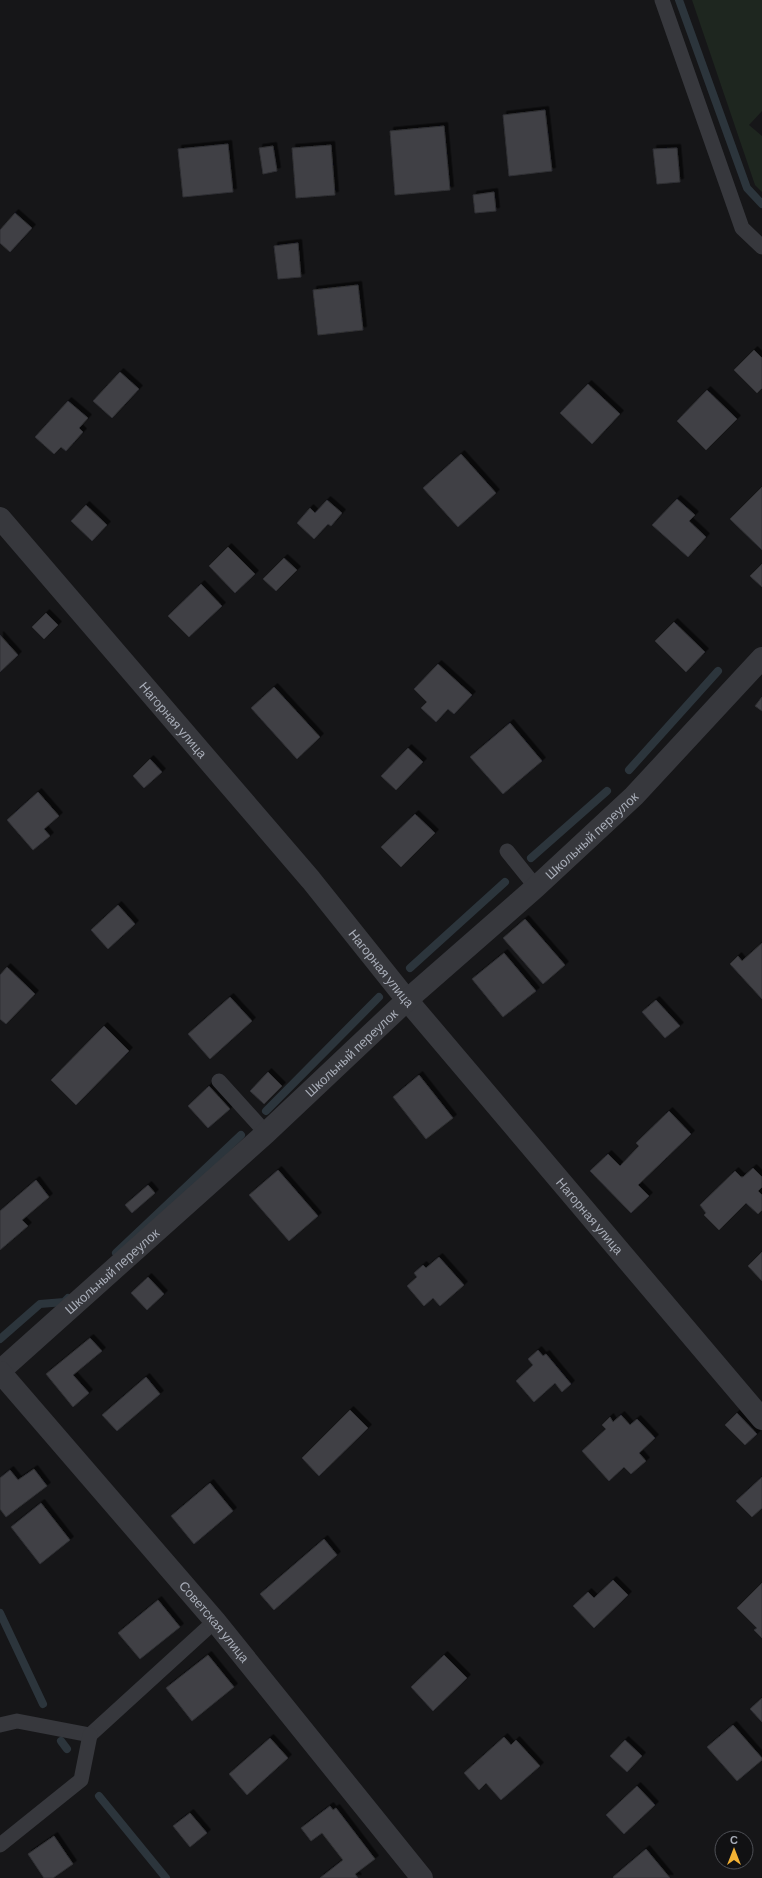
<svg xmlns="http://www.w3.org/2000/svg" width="762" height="1878" viewBox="0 0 762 1878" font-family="Barlow,sans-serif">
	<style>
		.green { fill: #1e261f }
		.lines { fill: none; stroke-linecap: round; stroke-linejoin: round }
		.stream { stroke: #2c353c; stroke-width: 8 }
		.building { fill: #404145; stroke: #303034; filter: url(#shadow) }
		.service { stroke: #37383d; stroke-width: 15 }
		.minor { stroke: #37383d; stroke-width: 22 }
		.labels { text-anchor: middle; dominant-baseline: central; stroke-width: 4; stroke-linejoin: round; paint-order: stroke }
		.street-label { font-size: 13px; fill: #a8adb8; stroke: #111113 }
	</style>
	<defs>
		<filter id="shadow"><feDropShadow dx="3.5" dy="-3.5" stdDeviation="0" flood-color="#0009"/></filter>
	</defs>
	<rect width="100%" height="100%" fill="#161618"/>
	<!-- green -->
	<path class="green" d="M692,0H762V111L749,125L762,136V192L755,185Z"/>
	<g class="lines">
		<!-- stream -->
		<g class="stream">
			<path d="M679,0L747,188L762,204"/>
			<path d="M629,770L718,671"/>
			<path d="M531,858L607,791"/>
			<path d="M410,968L505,882"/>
			<path d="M266,1111L379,997"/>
			<path d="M116,1253L241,1135"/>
			<path d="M0,1339L40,1304L64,1302L68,1298"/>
			<path d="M0,1613L43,1704"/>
			<path d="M61,1741L67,1749"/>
			<path d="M99,1796L166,1878"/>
		</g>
	</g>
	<!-- building -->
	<g class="building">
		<path d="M545,110L552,171L509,176L503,115Z"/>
		<path d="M444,126L450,190L395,195L390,131Z"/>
		<path d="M228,144L233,192L183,197L178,149Z"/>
		<path d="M331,145L335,195L296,198L292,148Z"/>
		<path d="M273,146L277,171L263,174L259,148Z"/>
		<path d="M677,148L680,182L657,184L653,149Z"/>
		<path d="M494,192L496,211L475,213L473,195Z"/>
		<path d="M15,213L32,228L10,252L0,243V230Z"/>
		<path d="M298,243L301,277L278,279L274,246Z"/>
		<path d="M358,285L363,330L318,335L313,290Z"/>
		<path d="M754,350L762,358V388L757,393L734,370Z"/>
		<path d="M120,372L139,389L112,418L93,401Z"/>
		<path d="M588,384L620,414L592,444L560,413Z"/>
		<path d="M707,390L737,419L706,450L677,421Z"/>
		<path d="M68,401L88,418L79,428L83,432L66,451L61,447L54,454L35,437Z"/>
		<path d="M461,454L496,493L458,527L423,488Z"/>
		<path d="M762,487V550L730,519Z"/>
		<path d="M677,499L695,515L689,521L706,537L688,557L652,525Z"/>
		<path d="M327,500L342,513L331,526L328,524L314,539L297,523L310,508L315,513Z"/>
		<path d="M86,505L107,525L92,541L71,521Z"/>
		<path d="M228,547L255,574L235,593L209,566Z"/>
		<path d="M284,558L297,570L276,591L263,579Z"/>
		<path d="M762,564V587L750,576Z"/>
		<path d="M201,584L222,606L189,637L168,616Z"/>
		<path d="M46,613L58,625L44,639L32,627Z"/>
		<path d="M674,622L705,652L686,672L655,641Z"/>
		<path d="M0,635L18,655L0,672Z"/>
		<path d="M438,664L472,695L454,714L448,709L436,722L421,708L427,702L414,689Z"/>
		<path d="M274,687L320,737L297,759L251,708Z"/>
		<path d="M762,697V711L755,706Z"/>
		<path d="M510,723L542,761L503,794L470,757Z"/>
		<path d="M408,748L423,762L396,790L381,776Z"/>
		<path d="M150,759L162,772L144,788L133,776Z"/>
		<path d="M38,792L59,816L44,829L50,836L33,850L7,820Z"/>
		<path d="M415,814L435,833L401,867L381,847Z"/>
		<path d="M118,905L135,924L108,949L91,930Z"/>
		<path d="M525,919L565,965L543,984L503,938Z"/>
		<path d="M762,943V999L730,964L738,956L742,961Z"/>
		<path d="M504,953L536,991L503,1017L472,979Z"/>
		<path d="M7,967L35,994L6,1024L0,1019V975Z"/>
		<path d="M230,997L252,1021L210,1059L188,1034Z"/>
		<path d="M656,1000L680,1026L665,1038L642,1012Z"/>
		<path d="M104,1026L129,1051L76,1105L51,1080Z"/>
		<path d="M268,1072L282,1086L264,1104L250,1091Z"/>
		<path d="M419,1075L453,1118L426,1139L393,1097Z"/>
		<path d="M209,1086L230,1109L208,1128L188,1106Z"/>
		<path d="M669,1111L691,1134L638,1185L649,1196L631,1213L590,1171L608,1154L620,1166L639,1146L636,1143Z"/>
		<path d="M753,1168L762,1177V1187L758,1191L762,1195V1210L758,1214L746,1203L719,1230L704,1215L706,1213L700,1205L735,1171L741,1177H743Z"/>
		<path d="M278,1170L318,1216L289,1241L249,1195Z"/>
		<path d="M36,1180L49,1197L22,1220L28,1226L0,1250V1211Z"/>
		<path d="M148,1185L155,1193L132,1213L125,1205Z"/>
		<path d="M762,1252V1281L748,1266Z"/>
		<path d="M439,1257L464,1285L440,1306L433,1298L424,1306L407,1286L417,1277L414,1273L423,1265L426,1268Z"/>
		<path d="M148,1277L164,1294L147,1310L131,1293Z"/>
		<path d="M90,1338L102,1351L73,1375L89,1393L73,1407L46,1374Z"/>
		<path d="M538,1350L543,1356L546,1354L571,1384L562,1392L555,1383L534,1402L516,1381L533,1365L528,1359Z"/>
		<path d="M146,1377L160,1394L117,1431L102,1415Z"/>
		<path d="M350,1410L368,1428L319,1476L302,1458Z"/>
		<path d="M737,1413L757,1434L745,1445L725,1425Z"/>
		<path d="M621,1415L630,1425L637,1419L655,1438L639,1453L646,1461L631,1474L624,1467L609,1481L582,1451L606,1429L602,1425L610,1417L613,1422Z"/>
		<path d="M34,1469L47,1486L6,1517L0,1509V1478L10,1470L18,1480Z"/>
		<path d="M762,1477V1508L752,1517L736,1501Z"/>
		<path d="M210,1483L233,1511L194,1544L171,1516Z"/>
		<path d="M41,1503L70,1540L40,1564L11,1527Z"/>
		<path d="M324,1539L337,1555L274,1610L260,1594Z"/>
		<path d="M613,1580L628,1595L594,1628L573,1606L588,1592L594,1598Z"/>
		<path d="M762,1583V1638L754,1630L757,1628L737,1608Z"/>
		<path d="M158,1600L180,1627L140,1659L118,1633Z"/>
		<path d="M208,1655L234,1687L192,1721L166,1688Z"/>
		<path d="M444,1655L467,1678L433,1711L411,1687Z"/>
		<path d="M762,1698V1722L750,1709Z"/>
		<path d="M733,1725L762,1758V1760L737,1781L707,1747Z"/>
		<path d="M504,1737L511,1745L516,1740L540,1766L501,1800L486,1783L479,1790L464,1773Z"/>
		<path d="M270,1738L288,1758L247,1795L229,1774Z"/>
		<path d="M625,1740L642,1756L627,1772L610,1756Z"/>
		<path d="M637,1786L655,1805L624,1834L606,1815Z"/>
		<path d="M330,1806L333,1810L336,1808L375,1859L355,1874L358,1878H320L343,1860L322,1833L311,1841L301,1828Z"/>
		<path d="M190,1813L207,1833L190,1847L173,1826Z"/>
		<path d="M54,1836L73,1864L53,1878H44L28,1854Z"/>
		<path d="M646,1849L670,1878H614L613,1877Z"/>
	</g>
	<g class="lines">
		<!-- service -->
		<g class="service">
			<path d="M662,0L742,228L762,247"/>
			<path d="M507,851L536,887"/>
			<path d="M219,1081L266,1133"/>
			<path d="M0,1725L17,1721L90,1735L215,1621"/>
			<path d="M0,1845L81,1780L90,1735"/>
		</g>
		<!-- minor -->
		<g class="minor">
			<path id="s1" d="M0,518L311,880L407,1000L762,1419"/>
			<path id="s2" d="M0,1371L266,1133L407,1000L536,887L634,796L762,658"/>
			<path id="s3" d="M0,1372L215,1621L422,1878"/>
		</g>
	</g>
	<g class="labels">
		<!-- street labels -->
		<g class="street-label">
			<text stroke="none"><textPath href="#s1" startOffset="266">Нагорная улица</textPath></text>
			<text stroke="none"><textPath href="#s2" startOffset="798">Школьный переулок</textPath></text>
			<text stroke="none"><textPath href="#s1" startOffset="590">Нагорная улица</textPath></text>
			<text stroke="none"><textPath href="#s2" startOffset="474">Школьный переулок</textPath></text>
			<text stroke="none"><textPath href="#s1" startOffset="914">Нагорная улица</textPath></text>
			<text stroke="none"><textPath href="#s2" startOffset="150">Школьный переулок</textPath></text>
			<text stroke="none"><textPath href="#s3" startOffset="329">Советская улица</textPath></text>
		</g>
	</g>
	<!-- north arrow -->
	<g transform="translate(734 1850)"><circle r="19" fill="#111113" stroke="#4d4f55"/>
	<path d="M0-3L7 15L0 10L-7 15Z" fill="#f2b134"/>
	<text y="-6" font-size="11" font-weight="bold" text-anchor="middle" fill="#a8adb8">С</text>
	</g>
</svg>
